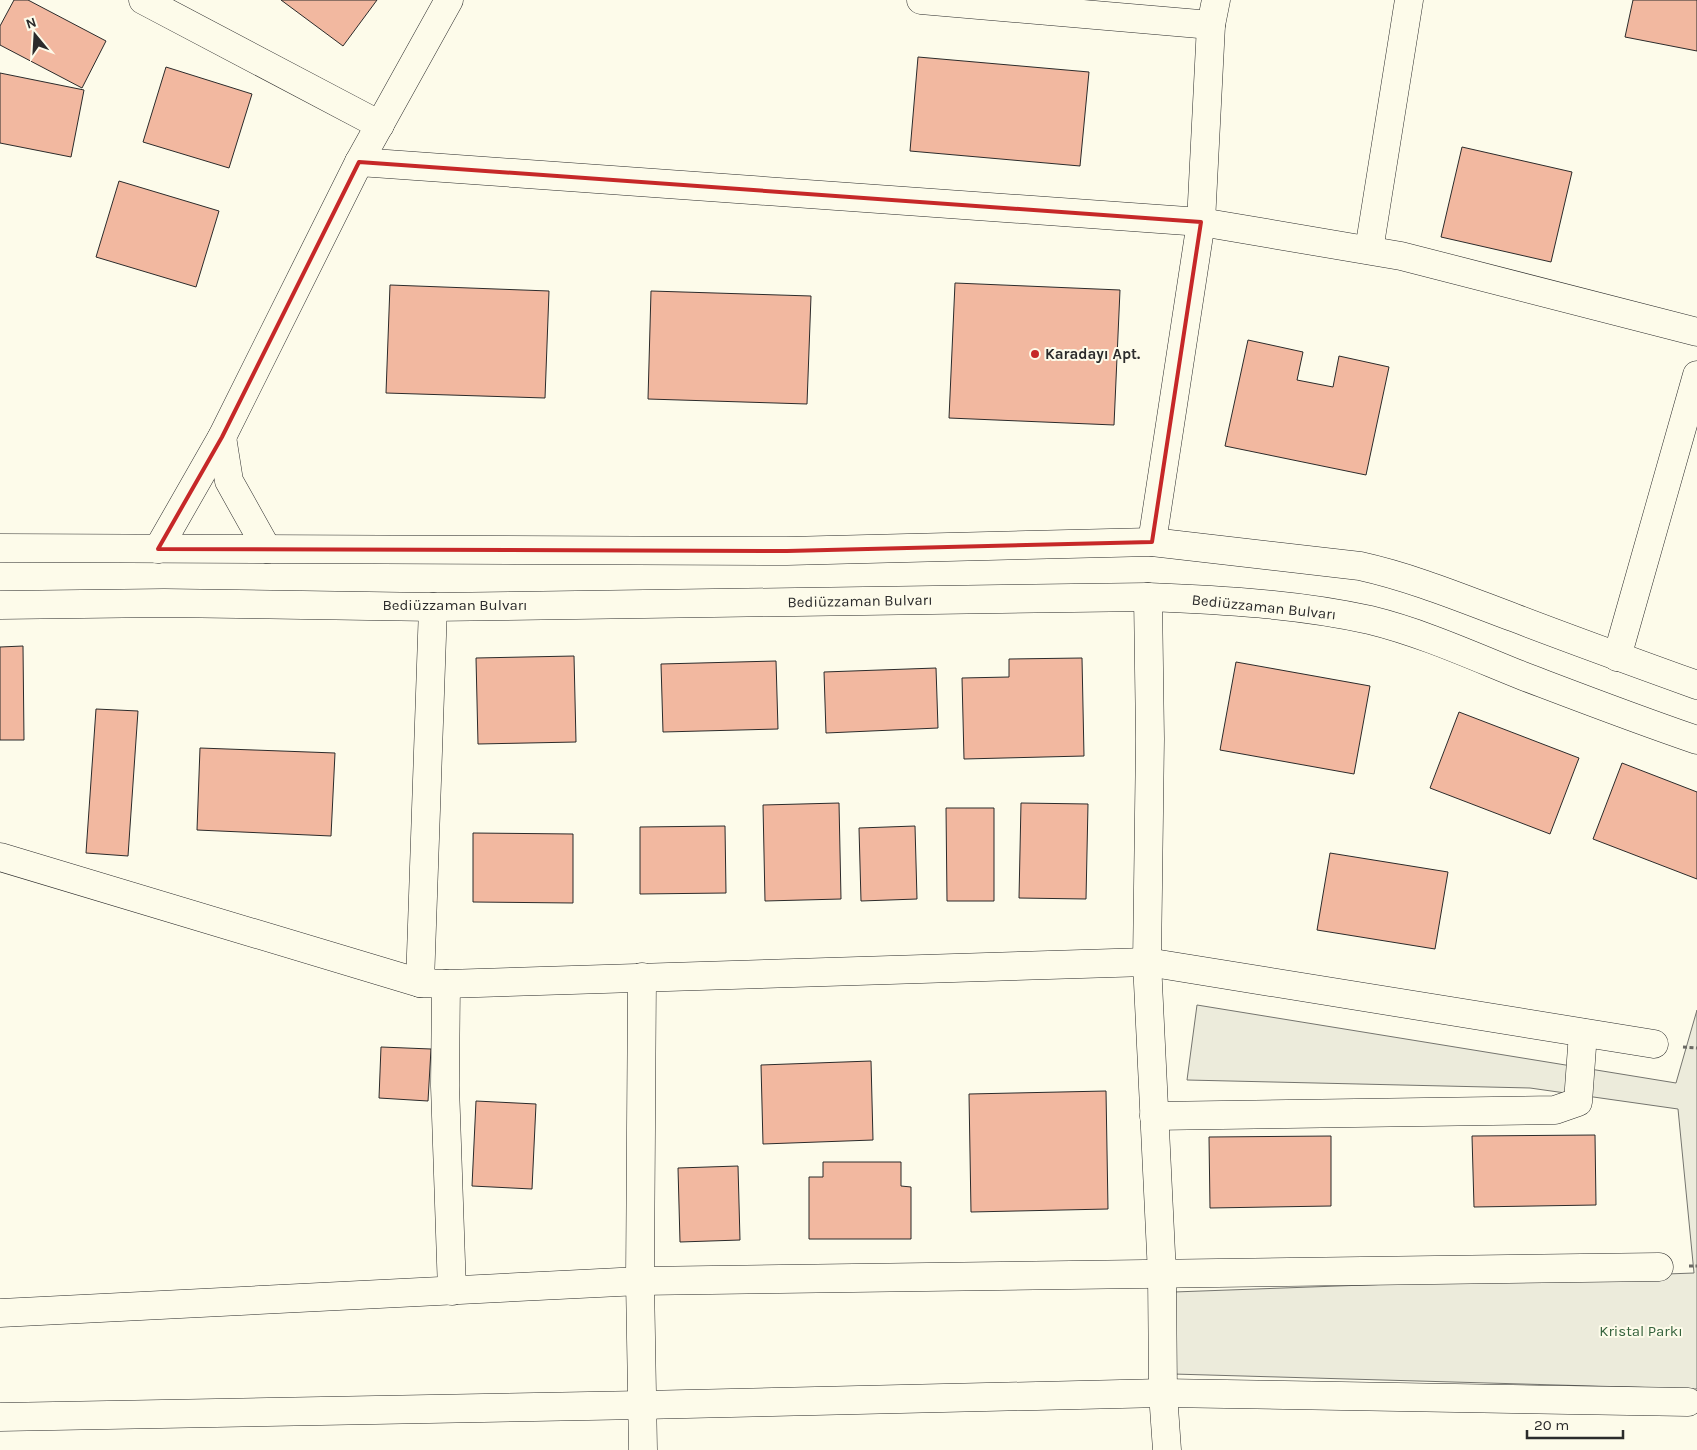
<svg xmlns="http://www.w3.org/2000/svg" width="1697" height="1450" viewBox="0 0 1697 1450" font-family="Karla,sans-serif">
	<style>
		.green { fill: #ecebdb; stroke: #74746e }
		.building { fill: #f2b8a0; stroke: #2b2b2b }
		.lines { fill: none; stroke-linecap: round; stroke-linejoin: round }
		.minor-casing { stroke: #2b2b2b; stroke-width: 29 }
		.path { stroke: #6a6964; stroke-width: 3; stroke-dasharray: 4 2.5; stroke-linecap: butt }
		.minor { stroke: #fdfbea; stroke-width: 28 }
		.marked { fill: none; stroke: #c62828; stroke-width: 4; stroke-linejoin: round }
		.poi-dot { fill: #c62828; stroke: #fdfbea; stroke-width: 2 }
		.labels { text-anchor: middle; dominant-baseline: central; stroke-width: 4; stroke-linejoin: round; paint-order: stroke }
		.poi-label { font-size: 15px; font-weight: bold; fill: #2b2b2b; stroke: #fdfbea; text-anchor: start }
		.street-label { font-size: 15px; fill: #2b2b2b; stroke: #fdfbea }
		.park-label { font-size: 15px; fill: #34623c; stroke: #fdfbea }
	</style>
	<rect width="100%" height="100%" fill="#fdfbea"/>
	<!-- green -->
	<path class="green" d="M1197,1005L1676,1083L1697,1010V1389L1173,1374L1174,1292L1694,1273L1678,1109L1530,1088L1187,1080Z"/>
	<!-- building -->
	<g class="building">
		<path d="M14,0H28L106,41L82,88L0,45V26Z"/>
		<path d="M281,0H377L343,46Z"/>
		<path d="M1633,0H1697V51L1625,37Z"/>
		<path d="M918,57L1089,72L1080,166L910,151Z"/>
		<path d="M166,67L252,94L229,168L143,142Z"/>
		<path d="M0,73L84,90L71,157L0,143Z"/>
		<path d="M1462,147L1572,172L1551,262L1441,237Z"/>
		<path d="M119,181L219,211L196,287L96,257Z"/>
		<path d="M955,283L1120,290L1114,425L949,418Z"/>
		<path d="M390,285L549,291L545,398L386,393Z"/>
		<path d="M651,291L811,296L807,404L648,399Z"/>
		<path d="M1248,340L1303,352L1297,380L1333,387L1339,356L1389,367L1366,475L1225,446Z"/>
		<path d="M23,646L24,740H0V647Z"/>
		<path d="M574,656L576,742L478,744L476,658Z"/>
		<path d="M1082,658L1084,756L964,759L962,678L1009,677V659Z"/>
		<path d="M776,661L778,729L663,732L661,664Z"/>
		<path d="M1236,662L1370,686L1354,774L1220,750Z"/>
		<path d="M936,668L938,728L826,733L824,672Z"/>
		<path d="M96,709L138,711L128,856L86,853Z"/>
		<path d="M1459,712L1579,758L1550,834L1430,788Z"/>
		<path d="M200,748L335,753L331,836L197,830Z"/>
		<path d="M1622,763L1697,792V879L1593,839Z"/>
		<path d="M839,803L841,899L765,901L763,805Z"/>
		<path d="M1021,803L1088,804L1086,899L1019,898Z"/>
		<path d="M946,808H994V901H947Z"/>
		<path d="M725,826L726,893L640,894V827Z"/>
		<path d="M915,826L917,899L861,901L859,828Z"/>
		<path d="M473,833L573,834V903L473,902Z"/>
		<path d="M1330,853L1448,872L1435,949L1317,930Z"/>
		<path d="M381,1047L431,1049L428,1101L379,1098Z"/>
		<path d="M871,1061L873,1140L763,1144L761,1065Z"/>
		<path d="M1106,1091L1108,1209L971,1212L969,1094Z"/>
		<path d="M476,1101L536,1104L532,1189L472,1186Z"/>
		<path d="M1595,1135L1596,1205L1474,1207L1472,1136Z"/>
		<path d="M1331,1136V1206L1210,1208L1209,1137Z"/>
		<path d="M823,1162H901V1186L911,1187V1239H809V1177H823Z"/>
		<path d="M738,1166L740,1240L680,1242L678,1168Z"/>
	</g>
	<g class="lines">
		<!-- minor casing -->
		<g class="minor-casing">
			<g id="minor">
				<path d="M143,0L380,125"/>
				<path d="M921,0L1211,25"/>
				<path d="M359,162L1201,222L1401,256L1697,332"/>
				<path d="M1369,250L1409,0"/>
				<path d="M222,437L229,481L267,549"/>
				<path d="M1152,542L1201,222L1211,25L1216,0"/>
				<path d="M0,548L787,551L1152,542L1360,566C1414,578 1464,599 1515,618C1575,641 1636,663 1697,685"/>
				<path d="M158,549L222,437L359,162L449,0"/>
				<path d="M1148,597L1150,739L1147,962L1162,1274L1163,1393L1167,1450"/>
				<path d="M0,605L164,603L433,607L1148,597C1222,600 1298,604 1370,620C1423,633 1473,656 1523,676C1581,698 1638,720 1697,740"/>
				<path d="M1617,657L1697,375"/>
				<path d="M0,857L420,983L446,984L1147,962L1654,1044"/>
				<path d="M642,977L640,1281L643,1450"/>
				<path d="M420,983L433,607"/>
				<path d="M446,984L445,1086L452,1291"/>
				<path d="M1154,1116L1555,1110L1578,1102L1583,1033"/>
				<path d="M0,1313L640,1281L1659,1267"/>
				<path d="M0,1417L642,1405L1163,1393L1688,1402"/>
			</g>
		</g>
		<!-- path -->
		<g class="path">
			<path d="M1683,1047L1697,1048"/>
			<path d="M1689,1266H1697"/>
		</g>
		<!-- minor -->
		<use href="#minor" class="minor"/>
	</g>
	<!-- marked area -->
	<path class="marked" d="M359,162L1201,222L1152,542L787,551L158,549L222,437Z"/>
	<!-- markers -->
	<circle class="poi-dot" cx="1035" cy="354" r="5"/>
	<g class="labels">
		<!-- poi labels -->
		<g class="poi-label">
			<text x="1045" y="354">Karadayı Apt.</text>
		</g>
		<!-- street labels -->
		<g class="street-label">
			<text transform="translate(860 601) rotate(-1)">Bediüzzaman Bulvarı</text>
			<text x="455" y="605">Bediüzzaman Bulvarı</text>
			<text transform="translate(1264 607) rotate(6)">Bediüzzaman Bulvarı</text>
		</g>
		<!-- park labels -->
		<g class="park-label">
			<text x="1641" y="1331">Kristal Parkı</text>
		</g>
	</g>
	<!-- north arrow -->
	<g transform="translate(35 35) rotate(342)" stroke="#fdfbea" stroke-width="4" paint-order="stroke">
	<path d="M0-4L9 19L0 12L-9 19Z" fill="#2b2b2b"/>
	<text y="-8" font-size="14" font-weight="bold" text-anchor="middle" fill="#2b2b2b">N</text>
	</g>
	<!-- scale -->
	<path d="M1527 1430v8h96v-8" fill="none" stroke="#2b2b2b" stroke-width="2.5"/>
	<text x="1534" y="1430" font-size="15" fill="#2b2b2b" stroke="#fdfbea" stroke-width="4" paint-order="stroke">20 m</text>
</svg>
